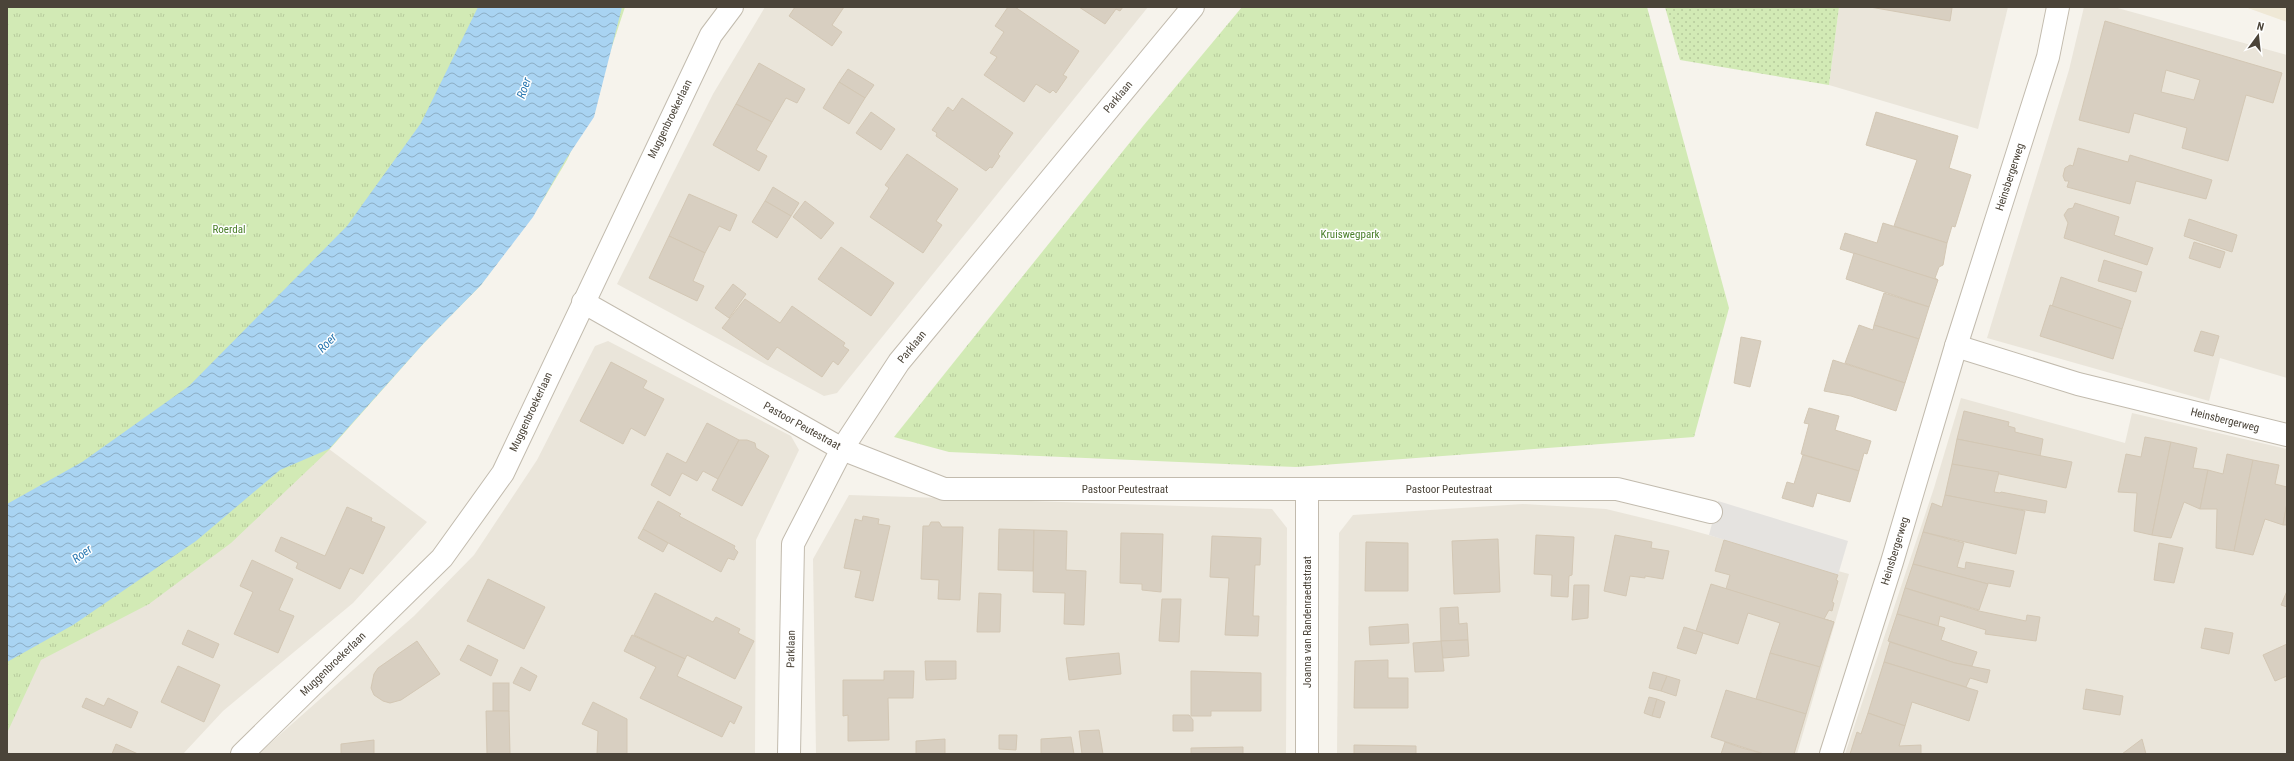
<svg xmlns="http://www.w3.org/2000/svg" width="2294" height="761" viewBox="0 0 2294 761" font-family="'Roboto Condensed',sans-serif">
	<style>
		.residential { fill: #eae5da }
		.education { fill: #efe8d6 }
		.grass { fill: url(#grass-dots) }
		.park { fill: url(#park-tufts) }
		.parking { fill: #e5e3e0 }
		.water { fill: url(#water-waves) }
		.building { fill: #d8cfc1; stroke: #d3c7b4; fill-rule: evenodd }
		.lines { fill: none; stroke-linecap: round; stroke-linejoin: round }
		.minor-casing { stroke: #c2bbae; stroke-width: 24 }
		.minor { stroke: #fff; stroke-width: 22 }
		.labels { text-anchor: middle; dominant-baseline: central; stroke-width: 3; stroke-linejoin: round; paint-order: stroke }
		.street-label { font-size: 11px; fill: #4b4439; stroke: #fff }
		.park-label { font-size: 11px; fill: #4a7f2a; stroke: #fff }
		.water-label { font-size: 12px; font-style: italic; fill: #2e7ab2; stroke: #fff }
	</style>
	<defs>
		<pattern id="grass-dots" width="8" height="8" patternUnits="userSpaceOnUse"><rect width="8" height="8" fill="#d2eab5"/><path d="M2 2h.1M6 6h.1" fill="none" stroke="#b6ca9c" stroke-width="1.8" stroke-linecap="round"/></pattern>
		<pattern id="park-tufts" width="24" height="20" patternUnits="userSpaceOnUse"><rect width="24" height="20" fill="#d2eab5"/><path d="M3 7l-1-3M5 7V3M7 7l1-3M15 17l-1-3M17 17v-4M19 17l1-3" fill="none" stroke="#b6ca9c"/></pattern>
		<pattern id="water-waves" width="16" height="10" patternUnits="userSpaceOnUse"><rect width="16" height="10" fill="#a9d4f2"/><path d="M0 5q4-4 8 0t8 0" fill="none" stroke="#8caec5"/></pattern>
	</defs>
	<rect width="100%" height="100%" fill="#f6f3ec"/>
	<!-- residential -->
	<g class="residential">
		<path d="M765,7H1148L837,393L824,396L617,284L713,94Z"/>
		<path d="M1839,7H2008L1978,129L1829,85Z"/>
		<path d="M2084,7H2114L2287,55V378L2220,358L2209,401L1987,338L2069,70Z"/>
		<path d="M608,341L791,436L799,450L756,540L755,754H258L414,616L474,555L537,460L595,346Z"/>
		<path d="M1961,398L2125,443L2132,413L2287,449V754H1845L1934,488Z"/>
		<path d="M329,449L427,522L353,603L223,711L183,754H7V729L37,647Z"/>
		<path d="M849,495L1272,509L1287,528L1286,754H816L813,559Z"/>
		<path d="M1523,504L1606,509L1676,526L1849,574L1797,754H1337L1339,533L1353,515Z"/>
	</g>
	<!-- education -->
	<path class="education" d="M2245,7H2287V22Z"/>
	<!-- grass -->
	<path class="grass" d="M1665,7H1839L1829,85L1680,60Z"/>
	<!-- park -->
	<g class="park">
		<path d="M7,7H625L595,98L567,160L543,200L481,285L423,344L329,450L231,543L149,604L41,660L7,733Z"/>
		<path d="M1242,7H1647L1729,308L1694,437L1296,467L949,452L894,437L1143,126Z"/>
	</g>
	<!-- parking -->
	<path class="parking" d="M1718,501L1848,541L1838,575L1709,535Z"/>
	<!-- water -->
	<path class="water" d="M478,7H622L594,117L566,159L533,217L481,285L423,344L329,449L280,470L196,541L73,625L7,662V504L82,462L189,386L347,226L421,123Z"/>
	<!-- building -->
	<g class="building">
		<path d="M795,7H844L832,25L842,32L832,46L789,16Z"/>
		<path d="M1008,7H1015L1079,51L1063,75L1067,77L1056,93L1053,90L1050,93L1036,84L1024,102L984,75L997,57L990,53L1004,32L995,26Z"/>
		<path d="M1079,7H1123L1120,11L1116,9L1105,24Z"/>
		<path d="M1870,7H1947L1952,8L1950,21Z"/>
		<path d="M2105,21L2282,73L2273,103L2246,95L2228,161L2182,148L2187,128L2134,113L2129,133L2079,120ZM2166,70L2200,80L2194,100L2161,92Z"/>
		<path d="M759,63L805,89L797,103L786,98L772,122L736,104Z"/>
		<path d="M848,69L874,85L865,98L839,82Z"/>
		<path d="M839,82L865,98L849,124L823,108Z"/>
		<path d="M962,98L1013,133L998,154L1000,156L992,168L990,167L986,171L936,136L937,133L932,130L948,107L953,111Z"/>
		<path d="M736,104L772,122L756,150L767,156L759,171L713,145Z"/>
		<path d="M871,112L895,129L881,150L856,133Z"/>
		<path d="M1876,112L1958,136L1949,168L1971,175L1955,227L1952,226L1947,243L1894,226L1917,160L1866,145Z"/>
		<path d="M2078,148L2128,162L2130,155L2212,180L2206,199L2136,181L2130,204L2067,187L2069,181H2065L2063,176L2065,168L2070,165L2073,166Z"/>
		<path d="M907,154L958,189L936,221L942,225L923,253L870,217L889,188L885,185Z"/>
		<path d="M773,187L799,203L791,216L765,201Z"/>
		<path d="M689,194L737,215L730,231L719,226L705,253L669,236Z"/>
		<path d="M765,201L791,216L777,238L752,222Z"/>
		<path d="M805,201L834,223L821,239L793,217Z"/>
		<path d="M2075,203L2119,217L2114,235L2153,248L2147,265L2064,238L2068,223L2064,215L2068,209L2073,208Z"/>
		<path d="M2189,219L2237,235L2232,252L2184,236Z"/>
		<path d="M1883,223L1947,243L1943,265L1939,267L1935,278L1938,280L1840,249L1845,233L1877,243Z"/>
		<path d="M669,236L705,253L693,281L704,286L697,301L649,278Z"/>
		<path d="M2194,242L2225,252L2220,268L2189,258Z"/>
		<path d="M841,247L894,283L871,316L818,279Z"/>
		<path d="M1854,253L1938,280L1929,307L1846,279Z"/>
		<path d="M2104,260L2142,272L2136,292L2098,281Z"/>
		<path d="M2061,277L2131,301L2122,329L2052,307Z"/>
		<path d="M733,284L746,294L729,318L715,308Z"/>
		<path d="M1884,293L1929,307L1919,339L1874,325Z"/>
		<path d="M745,299L780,323L792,306L845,343L843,346L849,350L838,365L833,361L822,377L777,347L768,360L722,328Z"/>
		<path d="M2050,305L2122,329L2113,359L2040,336Z"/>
		<path d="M1859,325L1873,330L1874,325L1919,339L1905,383L1845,363Z"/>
		<path d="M2201,331L2219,336L2213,356L2194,351Z"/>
		<path d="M1741,337L1761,341L1750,387L1734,383Z"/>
		<path d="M1833,360L1905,383L1896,411L1851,396L1824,391Z"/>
		<path d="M611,362L647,381L643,388L664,399L645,436L631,428L623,444L580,421Z"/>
		<path d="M1809,408L1839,416L1835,430L1871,441L1867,454L1864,453L1859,471L1801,454L1809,424L1804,423Z"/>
		<path d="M1964,411L2009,422L2008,426L2015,428V432L2043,439L2040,456L1957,439Z"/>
		<path d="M707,423L739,440L718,479L703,471L697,481L682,473L670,496L651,485L667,453L686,463Z"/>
		<path d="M2145,437L2171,442L2152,535L2134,531L2137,493L2118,492L2126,454L2141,457Z"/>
		<path d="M1957,439L2072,462L2066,488L1952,464Z"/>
		<path d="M739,440H747L755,443L756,448L769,456L742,506L712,490Z"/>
		<path d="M2171,442L2197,448L2193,468L2208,470L2200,509L2184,502L2171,538L2152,535Z"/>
		<path d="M2227,454L2253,460L2234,551L2216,548L2217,509H2200L2208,470L2223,474Z"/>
		<path d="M1803,455L1859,471L1850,502L1817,493L1813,507L1782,498L1787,482L1794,484Z"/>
		<path d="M2253,460L2279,465L2275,484L2287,487V503L2283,525L2265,519L2253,555L2234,551Z"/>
		<path d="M1952,464L1999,472L1994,492L2000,493L2001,492L2047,501L2045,513L1992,505L1945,495Z"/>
		<path d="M1945,495L2025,511L2016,554L1923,532L1932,503L1942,507Z"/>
		<path d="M658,501L681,514L679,516L735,546L734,548L738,552L734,560L728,558L721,572L643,529Z"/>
		<path d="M2287,503V525H2283Z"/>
		<path d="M347,507L372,518L371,521L385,527L363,574L350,568L340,589L296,568L298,563L275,551L281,537L325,556Z"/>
		<path d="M863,516L879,519L878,524L890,526L873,601L855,597L861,571L844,568L855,519L862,521Z"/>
		<path d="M931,522H939L942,527H963L960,600L938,599L939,580L921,579L923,526H929Z"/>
		<path d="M643,529L668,543L663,552L638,538Z"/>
		<path d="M999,529L1034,530L1033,571L998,570Z"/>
		<path d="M1034,530L1067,531L1066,570L1086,571L1084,625L1064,624L1065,593L1033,592Z"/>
		<path d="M1923,532L1964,543L1957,567L1965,569L1966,562L2014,571L2010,587L1988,583V584L1913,564Z"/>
		<path d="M1121,533L1163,534L1161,592L1142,590V584L1120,583Z"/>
		<path d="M1536,535L1574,537L1572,575L1569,576L1568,597L1551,596L1552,575L1534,574Z"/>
		<path d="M1615,535L1652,542L1651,548L1669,551L1663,579L1645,576V578L1630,576L1626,596L1604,591Z"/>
		<path d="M1212,536L1261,538L1260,565H1255L1253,616H1259L1258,636L1225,635L1229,578L1210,577Z"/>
		<path d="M1498,539L1500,592L1454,594L1452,541Z"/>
		<path d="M1724,540L1838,575L1836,580L1838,581L1832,602L1834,603L1832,611L1829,610L1824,619L1834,622L1726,589L1730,575L1715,571Z"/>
		<path d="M1366,542L1408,543V591H1365Z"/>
		<path d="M2159,543L2183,548L2174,583L2154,580Z"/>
		<path d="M252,560L293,579L279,610L294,616L278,653L234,634L253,592L240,586Z"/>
		<path d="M1913,564L1988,584L1979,610L1905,588Z"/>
		<path d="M488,579L545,607L524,649L467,621Z"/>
		<path d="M1711,584L1834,622L1820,667L1770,653L1780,623L1748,613L1738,644L1696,631Z"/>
		<path d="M1574,585H1589L1588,618L1572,620Z"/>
		<path d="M1905,588L1979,611L2026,621L2027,615L2040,617L2036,641L1985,634L1986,630L1940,616L1938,626L1897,614Z"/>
		<path d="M2287,591V607L2281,605Z"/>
		<path d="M655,593L713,622L716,617L740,629L738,633L754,641L735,679L687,655L685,659L634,635Z"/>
		<path d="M979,593L1001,594L1000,632H977Z"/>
		<path d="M1162,599H1181L1179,642L1159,641Z"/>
		<path d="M1458,607L1459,624L1467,623L1468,640L1441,641L1440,608Z"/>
		<path d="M1897,614L1945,628L1941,640L1977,652L1972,666L1955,663L1888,641Z"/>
		<path d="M1408,624L1409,643L1370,645L1369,627Z"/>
		<path d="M1684,627L1703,633L1696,654L1677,648Z"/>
		<path d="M2205,628L2233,633L2229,654L2201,648Z"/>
		<path d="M188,630L219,644L213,658L182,644Z"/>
		<path d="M632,635L685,659L677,676L742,707L734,724L730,721L722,737L640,698L656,667L624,651Z"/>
		<path d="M1468,640L1469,656L1443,658L1441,641Z"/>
		<path d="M417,641L440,674L401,700L390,703L383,701L374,695L371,688L374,674L378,668Z"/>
		<path d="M1441,641L1444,671L1415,672L1413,643Z"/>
		<path d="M1890,642L1955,663L1990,670L1987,683L1970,678L1966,687L1884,662Z"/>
		<path d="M2287,644V676L2275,681L2263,655Z"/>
		<path d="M468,645L498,660L491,676L460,660Z"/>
		<path d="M1119,653L1121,674L1069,680L1066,658Z"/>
		<path d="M1770,653L1820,667L1806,714L1756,699Z"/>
		<path d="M1388,660V678H1408V708H1354L1355,661Z"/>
		<path d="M925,661H956V679L926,680Z"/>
		<path d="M1884,662L1978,691L1969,721L1912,702L1905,726L1868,713Z"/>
		<path d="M178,666L220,685L204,722L161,702Z"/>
		<path d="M521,667L537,676L530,691L513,683Z"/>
		<path d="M884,671H914L913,698H888L889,740L848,741V715L843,716V680H884Z"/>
		<path d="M1191,671L1261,673V711H1211V716H1191Z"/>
		<path d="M1653,672L1667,676L1661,691L1649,688Z"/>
		<path d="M1667,676L1680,680L1676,696L1661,691Z"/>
		<rect x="493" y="683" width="16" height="28"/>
		<path d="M2086,689L2123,696L2120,715L2083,709Z"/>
		<path d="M1726,690L1806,714L1794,754H1764L1711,737Z"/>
		<path d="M1649,697L1657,699L1652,716L1644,713Z"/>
		<path d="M86,698L104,706L108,698L138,712L131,728L82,707Z"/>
		<path d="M1657,699L1665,702L1660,718L1652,716Z"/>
		<path d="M593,702L627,719V754H597L598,731L582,724Z"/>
		<path d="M486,711H509L510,754H487Z"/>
		<path d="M1868,713L1905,726L1899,746L1921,745V754H1850L1857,732L1861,734Z"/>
		<path d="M1173,715H1189L1193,720V731H1173Z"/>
		<path d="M1099,730L1103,754H1082L1079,731Z"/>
		<path d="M999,735H1017L1016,750L999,749Z"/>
		<path d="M1071,737L1074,754H1041V739Z"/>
		<path d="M945,739V754H916V741Z"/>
		<path d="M2142,739L2146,754H2122Z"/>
		<path d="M374,740V754H341V744Z"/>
		<path d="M1725,742L1742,748L1764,754H1721Z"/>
		<path d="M116,744L138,754H112Z"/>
		<path d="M1354,745L1416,746V754H1354Z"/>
		<path d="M1243,747V754H1191V748Z"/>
	</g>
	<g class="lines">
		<!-- minor casing -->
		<g class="minor-casing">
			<g id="minor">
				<path d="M583,302L842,449L944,489H1617L1711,512"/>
				<path d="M1956,346L2078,384L2287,435"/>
				<path d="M1307,490V754"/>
				<path d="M242,754L442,558L503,473L711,35L732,7"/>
				<path d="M789,754L793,544L842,449L899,362L1193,7"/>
				<path d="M1831,754L1892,562L1956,346L2048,57L2058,7"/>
			</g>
		</g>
		<!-- minor -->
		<use href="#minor" class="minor"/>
	</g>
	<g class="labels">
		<!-- street labels -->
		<g class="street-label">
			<text transform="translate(1118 97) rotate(-50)">Parklaan</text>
			<text transform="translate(670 119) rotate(-64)">Muggenbroekerlaan</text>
			<text transform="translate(2010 177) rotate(-72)">Heinsbergerweg</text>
			<text transform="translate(912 347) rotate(-51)">Parklaan</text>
			<text transform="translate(531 412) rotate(-65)">Muggenbroekerlaan</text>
			<text transform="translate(2225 420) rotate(14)">Heinsbergerweg</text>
			<text transform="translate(802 426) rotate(29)">Pastoor Peutestraat</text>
			<text x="1125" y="489">Pastoor Peutestraat</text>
			<text x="1449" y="489">Pastoor Peutestraat</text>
			<text transform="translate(1895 551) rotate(-73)">Heinsbergerweg</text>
			<text transform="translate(1307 622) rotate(-90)">Joanna van Randenraedtstraat</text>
			<text transform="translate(791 649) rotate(-89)">Parklaan</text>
			<text transform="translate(333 664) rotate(-44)">Muggenbroekerlaan</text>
		</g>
		<!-- park labels -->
		<g class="park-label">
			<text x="229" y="229">Roerdal</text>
			<text x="1350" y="234">Kruiswegpark</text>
		</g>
		<!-- water labels -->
		<g class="water-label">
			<text transform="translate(524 88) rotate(-71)">Roer</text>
			<text transform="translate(327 343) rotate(-46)">Roer</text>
			<text transform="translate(82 554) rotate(-37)">Roer</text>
		</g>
	</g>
	<!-- border -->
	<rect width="2294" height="761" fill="none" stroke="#4b4439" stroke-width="16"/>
	<!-- north arrow -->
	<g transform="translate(2258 36) rotate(15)" stroke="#ffffff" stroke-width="3" paint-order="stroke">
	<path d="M0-3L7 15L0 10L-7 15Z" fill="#4b4439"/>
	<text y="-6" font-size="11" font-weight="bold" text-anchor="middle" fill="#4b4439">N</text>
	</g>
</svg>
